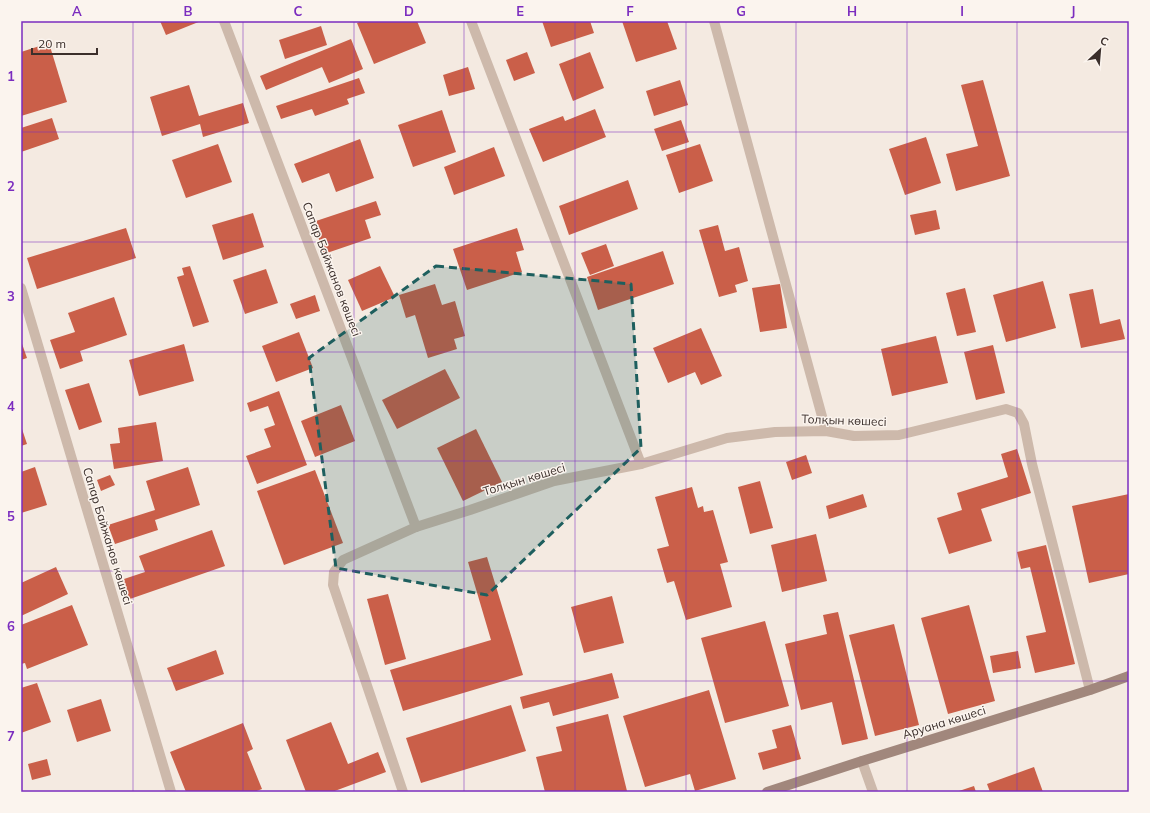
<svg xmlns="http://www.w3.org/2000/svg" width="1150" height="813" viewBox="0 0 1150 813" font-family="Mulish,sans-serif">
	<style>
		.building { fill: #ca5f49 }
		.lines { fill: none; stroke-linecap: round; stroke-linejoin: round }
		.street { stroke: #cdb9ab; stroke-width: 10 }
		.secondary { stroke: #a1877c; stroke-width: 10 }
		.marked { fill: #1e5f5e; fill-opacity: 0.2; stroke: #1e5f5e; stroke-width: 3; stroke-dasharray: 8 5; stroke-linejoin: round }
		.grid { fill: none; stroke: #7b2cbf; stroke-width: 1; stroke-opacity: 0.55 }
		.labels { text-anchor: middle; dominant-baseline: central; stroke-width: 3; stroke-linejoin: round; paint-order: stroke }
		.street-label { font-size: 12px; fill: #3b2f2b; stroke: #fbf4ee }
		.neatline { fill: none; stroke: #7b2cbf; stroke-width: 1.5 }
		.grid-label { font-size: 13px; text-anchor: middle; font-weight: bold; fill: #7b2cbf }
	</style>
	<rect width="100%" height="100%" fill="#f4eae1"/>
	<!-- building -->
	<g class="building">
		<path d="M160,21H201L166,35Z"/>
		<path d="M362,21H417L426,43L374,64L357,23Z"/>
		<path d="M542,21H590L594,33L551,47Z"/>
		<path d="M622,21H667L677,49L636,62Z"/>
		<path d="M321,26L327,45L285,59L279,40Z"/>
		<path d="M351,39L363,69L329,83L322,67L266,90L260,76Z"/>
		<path d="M49,43L67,102L21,116V52Z"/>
		<path d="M527,52L535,73L514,81L506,60Z"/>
		<path d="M590,52L604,88L573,101L559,64Z"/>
		<path d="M468,67L475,89L449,96L443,75Z"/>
		<path d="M359,78L365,93L347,99L349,104L315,116L312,109L281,119L276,106Z"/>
		<path d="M680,80L688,105L654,116L646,91Z"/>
		<path d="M983,80L1010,176L956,191L946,154L978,146L961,85Z"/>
		<path d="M189,85L199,116L243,103L249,123L203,137L200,124L162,136L150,97Z"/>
		<path d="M595,109L606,137L543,162L529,129L563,116L565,121Z"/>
		<path d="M442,110L456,152L413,167L398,125Z"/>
		<path d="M52,118L59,139L21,152V128Z"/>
		<path d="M681,120L689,142L662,151L654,129Z"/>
		<path d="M926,137L941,183L905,195L889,149Z"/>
		<path d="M360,139L374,178L336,192L329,173L302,183L294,164Z"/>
		<path d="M218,144L232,182L186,198L172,160Z"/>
		<path d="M700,144L713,181L679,193L666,155Z"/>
		<path d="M494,147L505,176L454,195L444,167Z"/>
		<path d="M628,180L638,209L569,235L559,206Z"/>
		<path d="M376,201L381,215L365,220L371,238L324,254L313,222Z"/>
		<path d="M936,210L940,229L915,235L910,215Z"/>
		<path d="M253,213L264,247L223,260L212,225Z"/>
		<path d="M718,225L725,251L739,247L748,281L735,285L737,292L719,297L699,230Z"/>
		<path d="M126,228L136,258L37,289L27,258Z"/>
		<path d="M517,228L524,250L516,252L522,272L467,290L453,249Z"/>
		<path d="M606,244L614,266L590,275L581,253Z"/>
		<path d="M663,251L674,284L598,310L587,277Z"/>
		<path d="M190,266L209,322L193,327L177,277L184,275L182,268Z"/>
		<path d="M380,266L395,297L362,311L348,280Z"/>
		<path d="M266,269L278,303L245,314L233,280Z"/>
		<path d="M1043,281L1056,328L1006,342L993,295Z"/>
		<path d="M435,284L442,305L455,301L465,336L454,339L457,349L428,358L415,315L406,318L399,295Z"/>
		<path d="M780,284L787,328L760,332L752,288Z"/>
		<path d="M965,288L976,332L957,336L946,293Z"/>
		<path d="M1093,289L1100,324L1120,319L1125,339L1081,348L1069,294Z"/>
		<path d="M315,295L320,311L296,319L290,304Z"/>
		<path d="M114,297L127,335L80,351L83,361L60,369L50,340L75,332L68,313Z"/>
		<path d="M701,328L722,376L701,385L695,372L668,383L653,348Z"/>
		<path d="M299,332L313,368L276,382L262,346Z"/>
		<path d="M936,336L948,383L892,396L881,349Z"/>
		<path d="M21,341L27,358L21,360Z"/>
		<path d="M184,344L194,381L139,396L129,360Z"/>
		<path d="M993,345L1005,393L976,400L964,352Z"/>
		<path d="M445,369L460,398L397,429L382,400Z"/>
		<path d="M89,383L102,422L79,430L65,390Z"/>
		<path d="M279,391L307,465L257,484L246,456L271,447L264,429L275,425L268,406L250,412L247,403Z"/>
		<path d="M341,405L355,441L315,457L301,421Z"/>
		<path d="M156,422L163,461L114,469L110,444L120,443L118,428Z"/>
		<path d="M21,426L27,444L21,446Z"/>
		<path d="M476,429L502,482L463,501L437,448Z"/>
		<path d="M1017,449L1031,493L981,509L992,541L949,554L937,518L962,510L957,493L1008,477L1001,454Z"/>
		<path d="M806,455L812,473L792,480L786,462Z"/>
		<path d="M35,467L47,505L21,513V472Z"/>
		<path d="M188,467L200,505L155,520L158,530L115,544L108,525L155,510L146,481Z"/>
		<path d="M315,470L343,543L284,565L257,491Z"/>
		<path d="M110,475L115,485L101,491L97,480Z"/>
		<path d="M760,481L773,528L750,534L738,487Z"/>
		<path d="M692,487L698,508L703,506L704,512L713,510L728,562L720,564L732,607L686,620L674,581L667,583L657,549L669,546L655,497Z"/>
		<path d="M863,494L867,507L829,519L826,506Z"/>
		<path d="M1129,494V574L1089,583L1072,506Z"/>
		<path d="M212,530L225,566L127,600L121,580L145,572L139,556Z"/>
		<path d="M816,534L827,581L782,592L771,545Z"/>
		<path d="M1046,545L1075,664L1035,673L1026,636L1046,632L1030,567L1021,569L1017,552Z"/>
		<path d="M487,557L523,675L403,711L390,670L491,640L468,562Z"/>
		<path d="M56,567L68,594L21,616V583Z"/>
		<path d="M388,594L406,659L385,665L367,599Z"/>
		<path d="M612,596L624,643L584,653L571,607Z"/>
		<path d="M72,605L88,645L27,669L25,663L21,664V625Z"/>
		<path d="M969,605L995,701L948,714L921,618Z"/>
		<path d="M838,612L868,739L842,745L832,702L801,710L785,644L827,634L823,615Z"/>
		<path d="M765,621L789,706L725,723L701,638Z"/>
		<path d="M894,624L919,725L875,736L849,635Z"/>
		<path d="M216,650L224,674L176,691L167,668Z"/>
		<path d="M1018,651L1021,668L993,673L990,656Z"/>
		<path d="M612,673L619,698L553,716L549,702L523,709L520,697Z"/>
		<path d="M37,683L51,722L21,733V688Z"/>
		<path d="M709,690L736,779L695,791L690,774L645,787L623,716Z"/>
		<path d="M101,699L111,731L77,742L67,710Z"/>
		<path d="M511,705L526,751L421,783L406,738Z"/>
		<path d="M608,714L627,791L622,792H545L536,757L562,751L556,727Z"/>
		<path d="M331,722L348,764L378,752L386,772L332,792H306L286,740Z"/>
		<path d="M243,723L253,749L247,752L262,789L254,792H186L170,752Z"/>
		<path d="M791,725L801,759L763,770L758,753L777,748L772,730Z"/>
		<path d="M47,759L51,775L32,780L28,764Z"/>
		<path d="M1034,767L1043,792H990L987,784Z"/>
		<path d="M974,786L976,792H956Z"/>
	</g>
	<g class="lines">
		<!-- street -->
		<g class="street">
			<path d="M224,21L416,527"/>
			<path d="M471,21L641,464"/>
			<path d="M714,21L826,431"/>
			<path d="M21,288L171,792"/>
			<path d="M862,761L873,792"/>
			<path d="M403,792L333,585L334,572L343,560L416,527L470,510L554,481L641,464L727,438L775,432L826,431L854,436L899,435L1006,409L1018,413L1024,424L1032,464L1090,690"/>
		</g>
		<!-- secondary -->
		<path class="secondary" d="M767,792L862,761L1090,690L1129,676"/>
	</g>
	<!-- marked area -->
	<path class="marked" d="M436,266L631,284L641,448L487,595L336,568L309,358Z"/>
	<!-- grid -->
	<path class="grid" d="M133,21V792M243,21V792M354,21V792M464,21V792M575,21V792M686,21V792M796,21V792M907,21V792M1017,21V792M21,132H1129M21,242H1129M21,352H1129M21,461H1129M21,571H1129M21,681H1129"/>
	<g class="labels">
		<!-- street labels -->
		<g class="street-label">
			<text transform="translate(332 269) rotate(69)">Сапар Байжанов көшесі</text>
			<text transform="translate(844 420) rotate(2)">Толқын көшесі</text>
			<text transform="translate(524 479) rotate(-17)">Толқын көшесі</text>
			<text transform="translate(108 536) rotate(73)">Сапар Байжанов көшесі</text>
			<text transform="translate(944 722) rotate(-17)">Аруана көшесі</text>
		</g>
	</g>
	<!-- border -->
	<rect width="1150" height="813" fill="none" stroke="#fbf4ee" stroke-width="44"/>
	<!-- north arrow -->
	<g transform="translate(1100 50) rotate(26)" stroke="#fbf4ee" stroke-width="3" paint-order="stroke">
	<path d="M0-3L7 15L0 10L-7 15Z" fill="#3b2f2b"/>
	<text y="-6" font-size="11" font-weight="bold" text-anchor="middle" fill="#3b2f2b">С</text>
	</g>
	<!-- scale -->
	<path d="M32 48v6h65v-6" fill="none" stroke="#3b2f2b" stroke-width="2"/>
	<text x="38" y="48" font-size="12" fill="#3b2f2b" stroke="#fbf4ee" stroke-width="3" paint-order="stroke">20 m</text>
	<rect x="22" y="22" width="1106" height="769" class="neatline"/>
	<g class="grid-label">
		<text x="77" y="16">A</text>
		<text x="188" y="16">B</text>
		<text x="298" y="16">C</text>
		<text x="409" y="16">D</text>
		<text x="520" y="16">E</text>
		<text x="630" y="16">F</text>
		<text x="741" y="16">G</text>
		<text x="852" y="16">H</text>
		<text x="962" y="16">I</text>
		<text x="1073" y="16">J</text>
		<text x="11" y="81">1</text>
		<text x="11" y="191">2</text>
		<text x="11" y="301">3</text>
		<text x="11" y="411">4</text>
		<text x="11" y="521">5</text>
		<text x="11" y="631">6</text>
		<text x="11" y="741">7</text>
	</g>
</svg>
